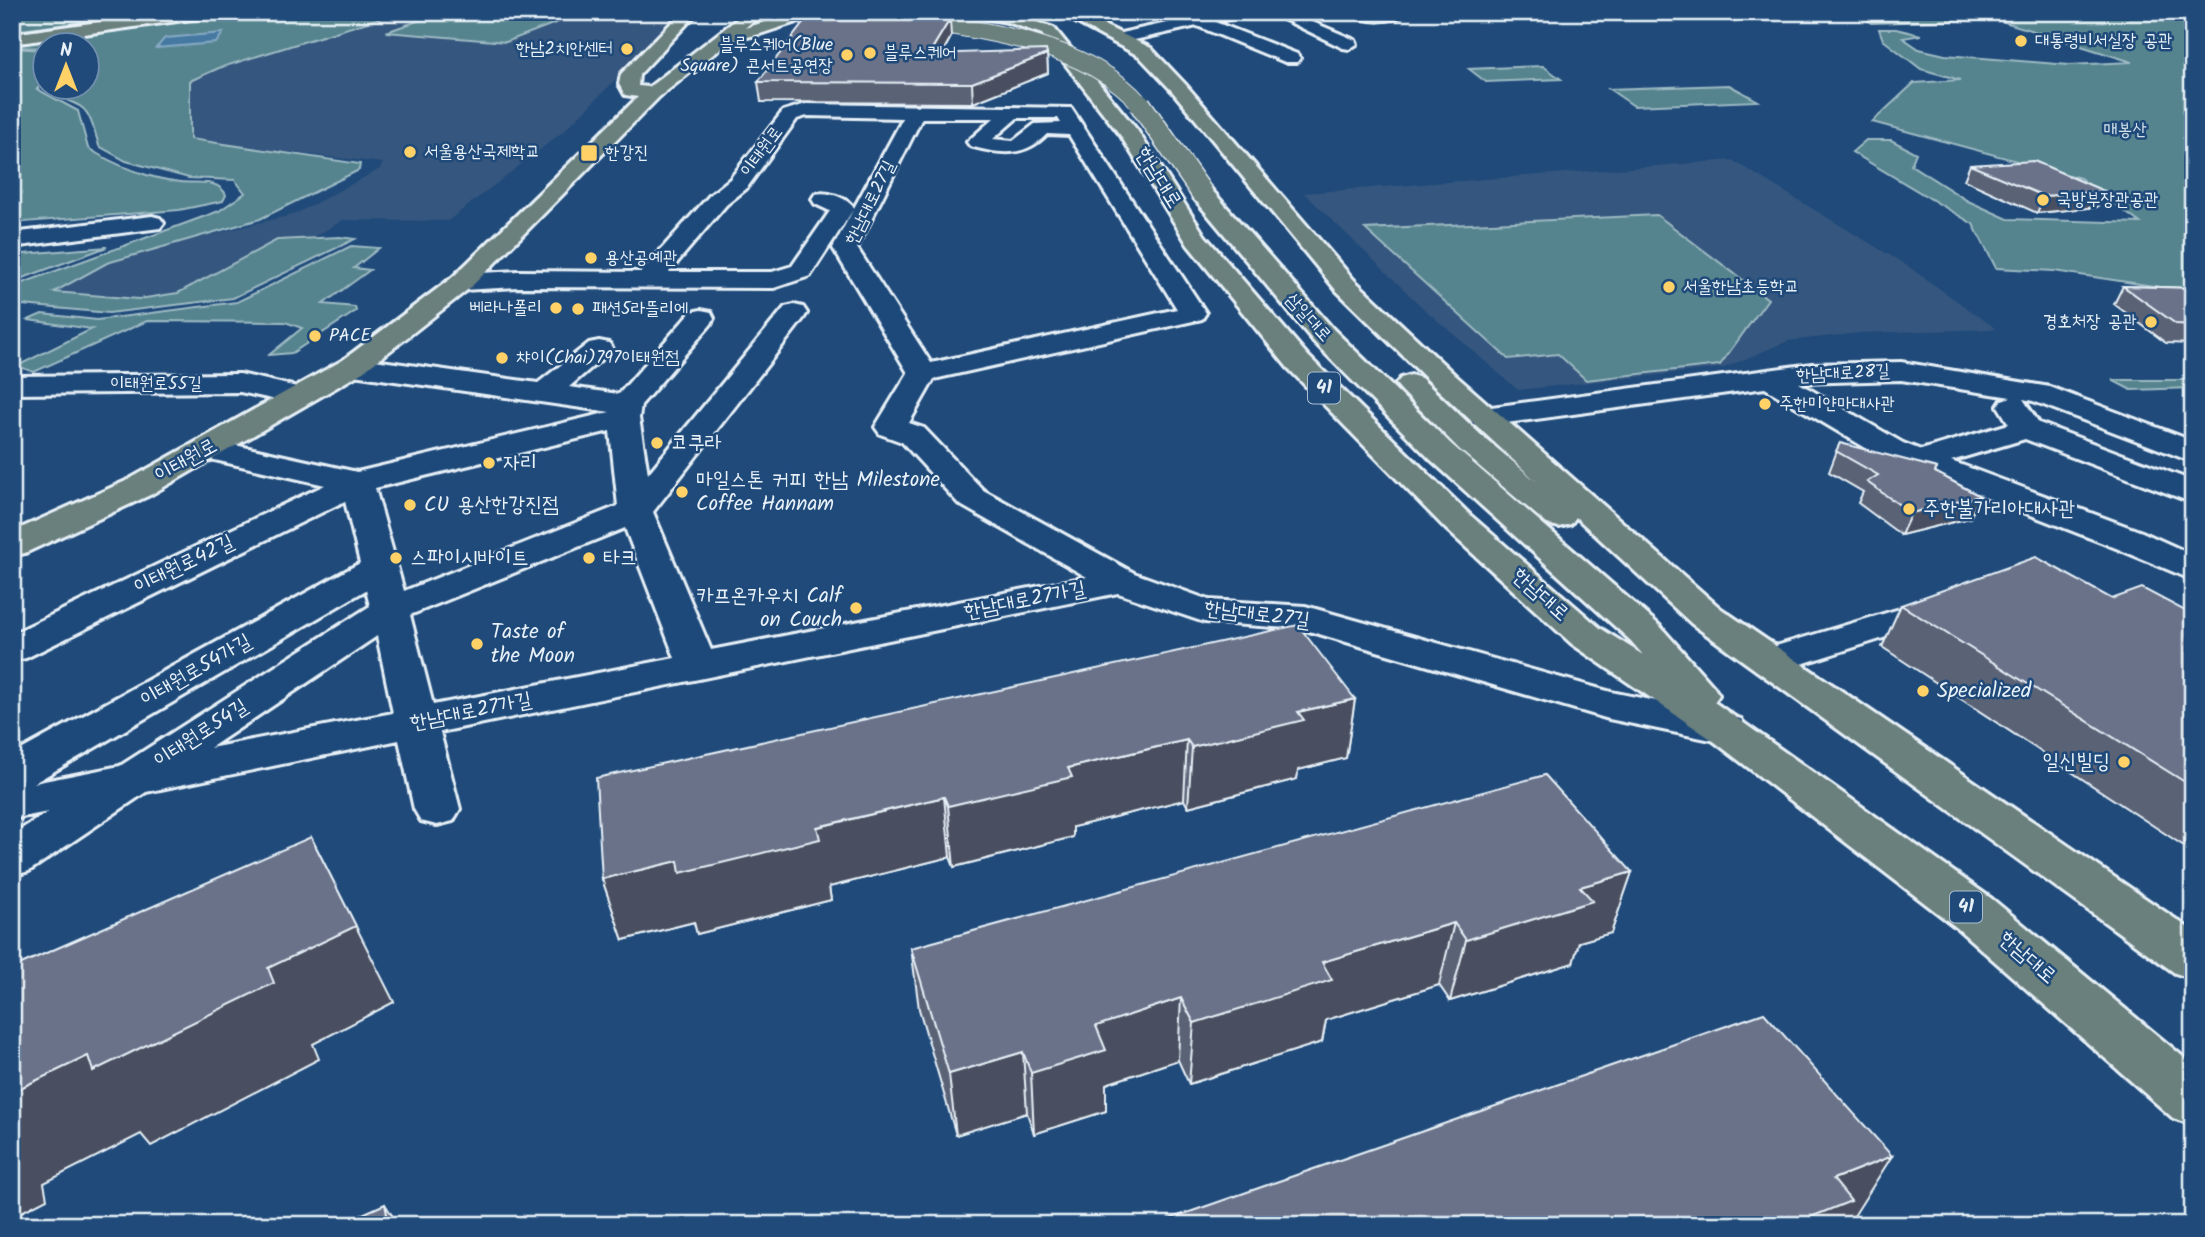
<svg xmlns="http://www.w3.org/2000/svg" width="2205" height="1237" viewBox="0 0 2205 1237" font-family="Kalam,'Poor Story',sans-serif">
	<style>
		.built { fill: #35567e }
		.green { fill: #54848e; stroke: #9ebac3; stroke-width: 2 }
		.water { fill: #4579a2; stroke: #86a9c4; stroke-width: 2 }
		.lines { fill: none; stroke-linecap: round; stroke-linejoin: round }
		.minor-casing { stroke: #e8f1f8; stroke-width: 6 }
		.major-casing { stroke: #e8f1f8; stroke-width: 6 }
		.minor { fill: #1f4a7a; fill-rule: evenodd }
		.major { fill: #6a807d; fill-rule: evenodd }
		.major-bridge-far1-casing { stroke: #e8f1f8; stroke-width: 19; stroke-linecap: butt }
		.major-bridge-casing { stroke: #e8f1f8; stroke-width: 24; stroke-linecap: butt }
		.major-bridge-far1 { stroke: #6a807d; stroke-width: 17 }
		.major-bridge { stroke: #6a807d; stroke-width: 21 }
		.wall { fill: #5a6276; stroke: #e8f1f8; stroke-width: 2 }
		.shaded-wall { fill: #4a5060; stroke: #e8f1f8; stroke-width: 2 }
		.building { fill: #697289; stroke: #e8f1f8; stroke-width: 2 }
		.poi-dot { fill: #ffd166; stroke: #1f4a7a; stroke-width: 2.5 }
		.labels { text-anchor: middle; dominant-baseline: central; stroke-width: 5; stroke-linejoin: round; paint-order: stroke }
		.far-poi-label { font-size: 18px; fill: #e8f1f8; stroke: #1f4a7a; text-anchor: start }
		.far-park-label { font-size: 18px; fill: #d2e1e8; stroke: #1f4a7a }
		.far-street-label { font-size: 18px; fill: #e8f1f8; stroke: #1f4a7a }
		.shield { fill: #1f4a7a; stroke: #acbfd2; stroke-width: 2 }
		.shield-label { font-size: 19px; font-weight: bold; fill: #e8f1f8 }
		.street-label { font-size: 21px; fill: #e8f1f8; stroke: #1f4a7a }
		.poi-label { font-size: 21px; fill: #e8f1f8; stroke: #1f4a7a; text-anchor: start }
	</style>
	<rect width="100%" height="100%" fill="#1f4a7a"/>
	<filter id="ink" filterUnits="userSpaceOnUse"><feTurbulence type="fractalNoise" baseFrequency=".0143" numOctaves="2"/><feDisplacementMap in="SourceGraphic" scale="14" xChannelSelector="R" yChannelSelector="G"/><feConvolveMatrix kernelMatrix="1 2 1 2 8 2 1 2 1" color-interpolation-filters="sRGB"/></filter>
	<g filter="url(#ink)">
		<!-- built -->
		<g class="built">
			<path d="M404,12H684L564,131L448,221L343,220L211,298L158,306L25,295L92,264L295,214L380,169L383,163L181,140L183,80Z"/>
			<path d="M1732,160L1906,265L1997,329L1859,333L1788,341L1724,368L1518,390L1424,309L1304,193Z"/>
		</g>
		<!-- green -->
		<g class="green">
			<path d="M12,12H161L12,31Z"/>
			<path d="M226,12H400L219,68L190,81V139L360,164L359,170L260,219L107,263L54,292L139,299L178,293L277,240L340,237L355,239L233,298L109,313L12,304V287L219,211L245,193L235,180L189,178L126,161L99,146C85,94 83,113 44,88H88V56L93,53L88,51V46H46L45,48L12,47V44Z"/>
			<path d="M443,12H584L506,42L386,32Z"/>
			<path d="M1857,12H2193V292L2054,271L1996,268L1973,224L1852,152L1866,140H1891L1916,153L1911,165L1968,201L2008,219L2140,223L2080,178L1872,122L1914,83L1960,80L1921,69L1883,40L1879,29H1896L1921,35L1903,38L1919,49L1945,55L2069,65L2132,62L1995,19L1871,23Z"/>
			<path d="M12,48L45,50V82L37,89L78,111L88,148C114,165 150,179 181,182C197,184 218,178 226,195L223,201L179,210L12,223Z"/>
			<path d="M1543,66L1561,79L1486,82L1469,69Z"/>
			<path d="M1729,85L1758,101L1634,106L1609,89Z"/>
			<path d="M1657,215L1768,299L1720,365L1586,380L1558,354L1508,359L1365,229Z"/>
			<path d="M351,246L379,248L354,268L370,270L323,304L355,307L356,311L292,353L269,355L302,328L285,322L147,321L34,372L17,366L92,329L28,320L42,314L97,320L237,302Z"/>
			<path d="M107,247L12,282V255Z"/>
			<path d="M2112,380H2193V388L2131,390Z"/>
		</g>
		<!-- water -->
		<path class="water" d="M223,33L216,43L156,48L165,38Z"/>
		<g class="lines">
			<!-- minor casing -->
			<g class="minor-casing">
				<g id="minor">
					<path d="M1217,12H1246L1244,15L1215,22L1297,54L1300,58L1297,62H1285L1197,26L1121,43L1113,38L1121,33Z"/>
					<path d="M1269,12H1289L1355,40L1357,44L1349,49L1343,48Z"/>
					<path d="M1351,12H1408C1394,23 1364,24 1351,12Z"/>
					<path d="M806,104L1071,108L1206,313L1202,319L1193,321L934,379L909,423L924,428L983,490L1134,573L1209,600L1305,606L1611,692L1726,715L1741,719L1747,729L1741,739L1726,743L1609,719L1302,629L1204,622L1118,593L440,732L460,809L453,821L437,825L421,821L414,809L399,740L146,792L29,871L12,876V835L48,812L12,819V755L360,563L345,501L26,658L12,661V634L325,485L197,456L192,449L197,442L208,439L357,472L610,412L353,375L343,372L339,366L343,360L353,357L538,383L589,343L599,341L609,343L613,349L569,387L619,394L691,312L701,310L711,312L714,318L711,324L641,405L639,418L648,474L785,307L794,305L803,307L807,313L803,319L653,512L711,650L1087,577L959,504L902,442L880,434L875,427L908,373L833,248L853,210L810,276L774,288L518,287L462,290L453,287L449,282L453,277L462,274L518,271L641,272L710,195L730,179L783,111ZM807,116L903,118L854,208C846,197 828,191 815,194L812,199L815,204L830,211L792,266L772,272H669L726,205L746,189L797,119ZM922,118H994L967,142L970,146C1000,154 1024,158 1047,134L1069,135L1177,309L931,363L857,248ZM1017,118H1058L1061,123L1035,124L1013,141L993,139ZM610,431L618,506L404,591L375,488ZM625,528L675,658L433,705L410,615ZM366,590L370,606L120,766L34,783ZM377,636L393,713L210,748Z"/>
					<path d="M152,216L160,218L164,223L160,228L12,247V233Z"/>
					<path d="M1901,362L2050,387L2193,441V462L2033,401L2023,399L2039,423L2193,481V503L2025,439L1951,461L2142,532L2193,555V580L2116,548L1881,457L1765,388L1484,426L1473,424L1469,417L1473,410L1484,408L1812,364ZM1901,380L2011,397L2002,400L1998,406L2009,424L1921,450L1903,443L1799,383Z"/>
					<path d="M240,374L310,390L314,396L310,402L299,405L240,392L12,394V376Z"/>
					<path d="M1943,596L1956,599L1962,607L1956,615L1770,674L1756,670L1750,661L1756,652Z"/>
				</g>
			</g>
			<!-- major casing -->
			<g class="major-casing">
				<g id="major">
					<path d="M171,12H213L206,17L12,44V34Z"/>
					<path d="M682,12H698L639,75L638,86L649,87L746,12H763L745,28L797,12H820L818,15L760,34L730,41L659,97L471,287L363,372L150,495L25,553L12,556V532L126,481L343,360L453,277L638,97L625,95L619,84L621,74Z"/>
					<path d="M967,12L1010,13L1054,28L1137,130L1205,236L1308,356L1470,515L1600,628L1643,655L1631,641L1430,459L1314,342L1194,198L1191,193L1194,188H1210L1334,330L1452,445L1659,625L1713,686L1719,695L1714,702L1992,899L2193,1065V1125L2173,1118L1956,927L1711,739L1572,644L1446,529L1288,368L1188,245L1121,136L1042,34L1007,22L969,15Z"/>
					<path d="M1057,12H1077L1151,48L1185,84L1354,280L1455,375L1720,608L2193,931V979L2175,973L1692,624L1576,517L1571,524L1559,527L1547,524L1459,449L1401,390L1396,384L1401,378L1411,375L1421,378L1481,435L1537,482L1435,387L1336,290L1173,92L1139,56Z"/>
				</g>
			</g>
			<!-- minor -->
			<use href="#minor" class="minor"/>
			<!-- major -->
			<use href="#major" class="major"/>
			<!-- major-bridge-far1 casing -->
			<g class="major-bridge-far1-casing">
				<path id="major-bridge-far1" d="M846,12C936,25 1079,31 1141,105"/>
			</g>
			<!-- major-bridge casing -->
			<g class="major-bridge-casing">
				<path id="major-bridge" d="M1140,104L1202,193"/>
			</g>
			<!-- major-bridge-far1 -->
			<use href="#major-bridge-far1" class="major-bridge-far1"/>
			<!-- major-bridge -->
			<use href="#major-bridge" class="major-bridge"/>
		</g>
		<!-- wall -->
		<g class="wall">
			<path d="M951,37L942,54H1047L1048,73L973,103L761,102L758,82Z"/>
			<path d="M1970,165L2104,191L2097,207L2037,213L1964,180Z"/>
			<path d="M2123,286L2193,288V344L2166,343L2114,304Z"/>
			<path d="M1840,443L1935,472L1980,496L1970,518L1901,535L1858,503L1863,492L1829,472Z"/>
			<path d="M2112,599L2193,615V852L1882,647L1901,605Z"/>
			<path d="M1355,699L1346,758L1298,770L1297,779L1188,807L1184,800L1073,827V837L954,867L950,857L829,887L831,900L697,934L694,922L623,940L602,879Z"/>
			<path d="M1632,872L1611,933L1579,942L1573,963L1450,1001L1439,985L1326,1020L1322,1042L1189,1084L1178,1060L1106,1084V1111L1034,1134L1027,1113L956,1135L919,1009L911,948Z"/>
		</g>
		<!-- shaded-wall -->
		<g class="shaded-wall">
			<path d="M950,19L951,37L931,73L929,54Z"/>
			<path d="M1047,54L1048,73L973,103L972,83Z"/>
			<path d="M2104,191L2097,207L2037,213L2044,196Z"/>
			<path d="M1980,496L1970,518L1901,535L1911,513Z"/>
			<path d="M1355,699L1346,758L1298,770L1297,779L1188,807L1192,747L1298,712Z"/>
			<path d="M1187,740L1184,800L1073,827V837L954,867L948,806L1068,768Z"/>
			<path d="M944,797L950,857L829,887L831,900L697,934L694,922L623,940L602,879Z"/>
			<path d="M311,837L394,1002L313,1044L319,1059L151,1146L141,1134L44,1183L47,1199L12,1217V1092L268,968Z"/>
			<path d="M1632,872L1611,933L1579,942L1573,963L1450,1001L1466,940L1580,887Z"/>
			<path d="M1454,923L1439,985L1326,1020L1322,1042L1189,1084L1194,1023L1322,962Z"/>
			<path d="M1181,998L1178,1060L1106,1084V1111L1034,1134L1031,1073L1096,1026Z"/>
			<path d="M1023,1052L1027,1113L956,1135L949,1074Z"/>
			<path d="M1892,1156L1854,1216L1837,1223L1836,1225H1791L1833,1179Z"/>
			<path d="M385,1204L398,1225H389Z"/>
		</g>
		<!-- building -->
		<g class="building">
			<path d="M808,17L950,19L929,54L1046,50L1047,54L972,83L758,82Z"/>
			<path d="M2034,161L2104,191L2044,196L1970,165Z"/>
			<path d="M2123,286L2193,288V325L2176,324Z"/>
			<path d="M1840,443L1937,468L1935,472L1980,496L1911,513L1867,482L1878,475L1836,451Z"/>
			<path d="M2036,557L2112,599L2142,588L2193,615V787L1901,605Z"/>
			<path d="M1298,625L1355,699L1298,712L1304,720L1192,747L1187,740L1068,768L1072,777L948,806L944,797L817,827L820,839L680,873L678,861L602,879L596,778Z"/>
			<path d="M1545,775L1632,872L1580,887L1593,901L1466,940L1454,923L1322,962L1332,980L1194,1023L1181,998L1096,1026L1106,1050L1031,1073L1023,1052L949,1074L911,948Z"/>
			<path d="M311,837L356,926L268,968L274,983L93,1071L88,1056L12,1092V968Z"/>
			<path d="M1764,1013L1892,1156L1833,1179L1851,1201L1791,1225H1152Z"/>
			<path d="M385,1204L389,1225H338Z"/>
		</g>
	</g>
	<!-- markers -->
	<g class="poi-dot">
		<circle cx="2021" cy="41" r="7"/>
		<circle cx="627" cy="49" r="7"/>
		<circle cx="870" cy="53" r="7"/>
		<circle cx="847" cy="55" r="7"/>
		<circle cx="410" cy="152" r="7"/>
		<rect x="580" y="144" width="18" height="18" rx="3.5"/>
		<circle cx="2043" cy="200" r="7"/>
		<circle cx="591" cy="258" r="7"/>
		<circle cx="1669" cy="287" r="7"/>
		<circle cx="556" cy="308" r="7"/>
		<circle cx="578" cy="309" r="7"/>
		<circle cx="2151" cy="322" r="7"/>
		<circle cx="315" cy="336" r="7"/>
		<circle cx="502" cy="358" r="7"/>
		<circle cx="1765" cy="404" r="7"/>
		<circle cx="657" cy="443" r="7"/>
		<circle cx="489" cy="463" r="7"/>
		<circle cx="682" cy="492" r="7"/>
		<circle cx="410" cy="505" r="7"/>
		<circle cx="1909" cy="509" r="7"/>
		<circle cx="396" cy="558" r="7"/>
		<circle cx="589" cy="558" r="7"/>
		<circle cx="856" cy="608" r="7"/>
		<circle cx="477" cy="644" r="7"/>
		<circle cx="1923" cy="691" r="7"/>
		<circle cx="2124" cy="762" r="7"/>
	</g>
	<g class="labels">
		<!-- far-poi labels -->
		<g class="far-poi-label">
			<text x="2035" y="41">대통령비서실장 공관</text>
			<text x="833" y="45" text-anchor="end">블루스퀘어(Blue<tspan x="833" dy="21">Square) 콘서트공연장</tspan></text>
			<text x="613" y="49" text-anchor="end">한남2치안센터</text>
			<text x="884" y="53">블루스퀘어</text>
			<text x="424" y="152">서울용산국제학교</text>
			<text x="605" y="153">한강진</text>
			<text x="2057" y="200">국방부장관공관</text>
			<text x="605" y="258">용산공예관</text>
			<text x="1683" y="287">서울한남초등학교</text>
			<text x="542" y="308" text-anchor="end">베라나폴리</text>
			<text x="592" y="309">패션5라뜰리에</text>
			<text x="2137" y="322" text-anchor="end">경호처장 공관</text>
			<text x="329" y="336">PACE</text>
			<text x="516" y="358">챠이(Chai)797이태원점</text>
			<text x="1779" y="404">주한미얀마대사관</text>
		</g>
		<!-- far-park labels -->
		<g class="far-park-label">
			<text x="2125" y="130">매봉산</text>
		</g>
		<!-- far-street labels -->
		<g class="far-street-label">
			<text transform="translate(762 152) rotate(-53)">이태원로</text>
			<text transform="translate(871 203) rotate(-64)">한남대로27길</text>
			<text transform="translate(1308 318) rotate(48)">삼일대로</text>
			<text transform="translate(1843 374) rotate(-3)">한남대로28길</text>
			<text x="156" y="384">이태원로55길</text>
		</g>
		<!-- shield labels -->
		<g class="shield">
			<rect x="1308" y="372.5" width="32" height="31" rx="5"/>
			<rect x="1950" y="891.5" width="32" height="31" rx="5"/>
		</g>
		<g class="shield-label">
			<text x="1324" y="388">41</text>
			<text x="1966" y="907">41</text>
		</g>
		<!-- street labels -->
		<g class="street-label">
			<text transform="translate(1158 178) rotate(58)">한남대로</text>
			<text transform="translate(186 461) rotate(-29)">이태원로</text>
			<text transform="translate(184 565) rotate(-26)">이태원로42길</text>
			<text transform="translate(1540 595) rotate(42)">한남대로</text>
			<text transform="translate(1025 601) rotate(-11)">한남대로27가길</text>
			<text transform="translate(1257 615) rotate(7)">한남대로27길</text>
			<text transform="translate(196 671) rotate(-30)">이태원로54가길</text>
			<text transform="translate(471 712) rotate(-11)">한남대로27가길</text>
			<text transform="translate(201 734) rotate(-33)">이태원로54길</text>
			<text transform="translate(2027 958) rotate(41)">한남대로</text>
		</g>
		<!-- poi labels -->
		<g class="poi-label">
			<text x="671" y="443">코쿠라</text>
			<text x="503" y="463">자리</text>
			<text x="696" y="480">마일스톤 커피 한남 Milestone<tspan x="696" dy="24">Coffee Hannam</tspan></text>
			<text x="424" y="505">CU 용산한강진점</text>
			<text x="1923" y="509">주한불가리아대사관</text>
			<text x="410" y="558">스파이시바이트</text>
			<text x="603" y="558">타크</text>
			<text x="842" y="596" text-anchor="end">카프온카우치 Calf<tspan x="842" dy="24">on Couch</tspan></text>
			<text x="491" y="632">Taste of<tspan x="491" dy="24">the Moon</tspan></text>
			<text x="1937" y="691">Specialized</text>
			<text x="2110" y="762" text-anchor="end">일신빌딩</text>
		</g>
	</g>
	<!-- margin -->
	<rect width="2205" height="1237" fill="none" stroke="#1f4a7a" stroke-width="42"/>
	<rect x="21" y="21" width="2163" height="1195" fill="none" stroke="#e8f1f8" stroke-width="2.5" filter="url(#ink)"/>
	<!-- north arrow -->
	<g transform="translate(66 66)"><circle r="33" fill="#1f4a7a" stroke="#6f8dac" stroke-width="2"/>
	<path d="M0-5L12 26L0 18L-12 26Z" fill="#ffd166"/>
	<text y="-10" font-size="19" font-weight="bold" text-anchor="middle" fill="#e8f1f8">N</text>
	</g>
</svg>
